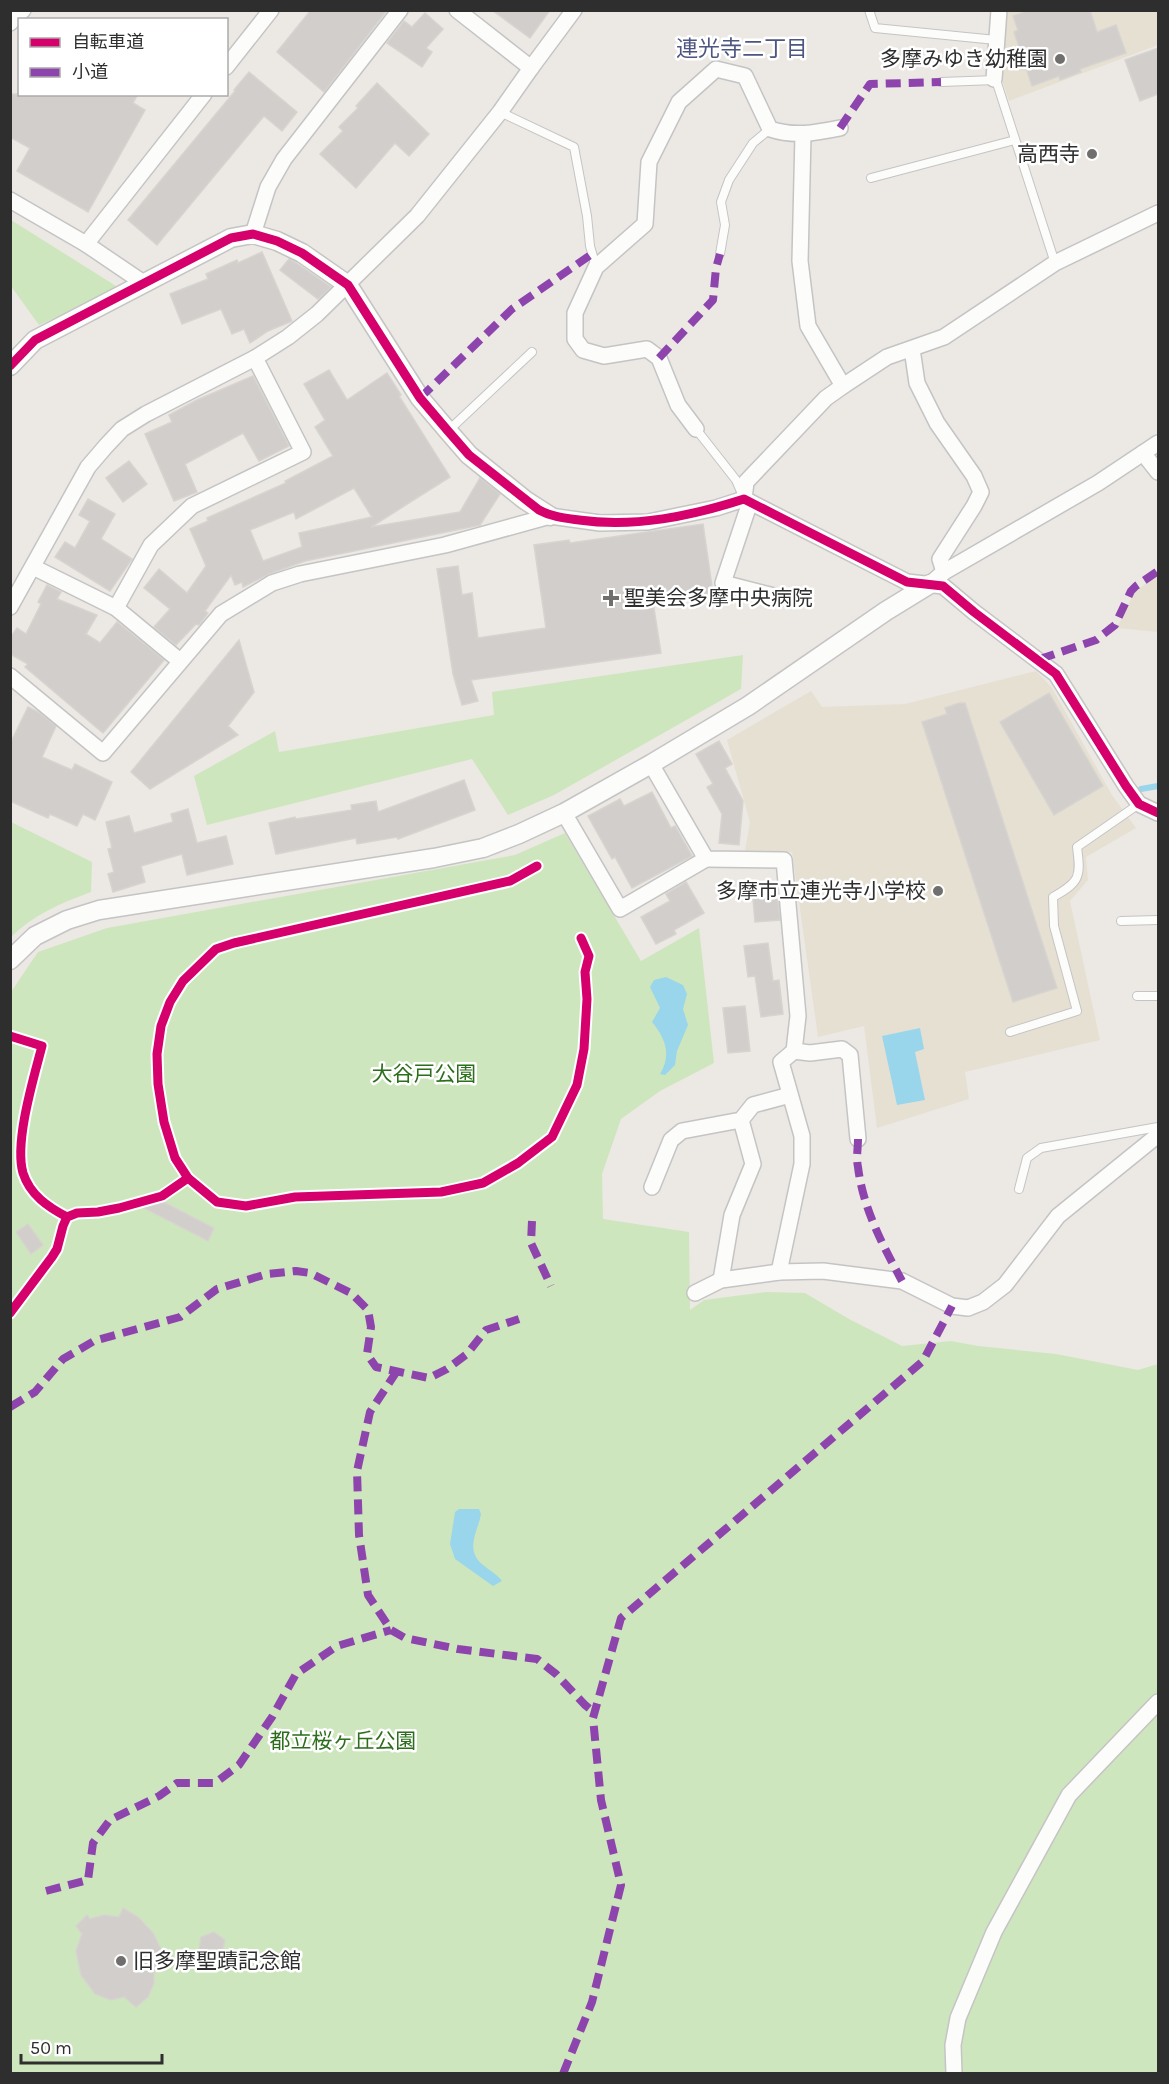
<svg xmlns="http://www.w3.org/2000/svg" width="1169" height="2084" viewBox="0 0 1169 2084" font-family="Karla,'Noto Sans JP',sans-serif">
	<style>
		.education { fill: #e6e0d3 }
		.green { fill: #cee6be }
		.water { fill: #99d6ec }
		.lines { fill: none; stroke-linecap: round; stroke-linejoin: round }
		.stream { stroke: #99d6ec; stroke-width: 6 }
		.building { fill: #d1cecb; stroke: #d7d4d0; stroke-width: 1.5; fill-rule: evenodd }
		.service-casing { stroke: #c5c4c5; stroke-width: 10 }
		.minor-casing { stroke: #c5c4c5; stroke-width: 18 }
		.tertiary-casing { stroke: #c5c4c5; stroke-width: 21 }
		.service { stroke: #fcfcfb; stroke-width: 8 }
		.minor { stroke: #fcfcfb; stroke-width: 15 }
		.tertiary { stroke: #fcfcfb; stroke-width: 18 }
		.quiet { stroke: #8e44ad; stroke-width: 8; stroke-dasharray: 15 8; stroke-linecap: butt }
		.cycleway-casing { stroke: #fff; stroke-width: 13 }
		.cycleway { stroke: #d6006c; stroke-width: 9 }
		.poi-dot { fill: #706f6e; stroke: #fff; stroke-width: 2 }
		.labels { text-anchor: middle; dominant-baseline: central; stroke-width: 5; stroke-linejoin: round; paint-order: stroke }
		.poi-label { font-size: 21px; fill: #2e2e2e; stroke: #fff; text-anchor: end }
		.park-label { font-size: 21px; fill: #2c6e1b; stroke: #fff }
		.neighbourhood-label { font-size: 22px; fill: #4d5680; stroke: #fff }
	</style>
	<rect width="100%" height="100%" fill="#ece8e4"/>
	<!-- education -->
	<g class="education">
		<path d="M1006,11H1158V45L1009,101L1000,74Z"/>
		<path d="M1158,574V632L1117,628L1134,593Z"/>
		<path d="M1036,671L1052,688L1112,795L1136,828L1086,857L1088,880L1070,901L1100,1040L965,1072L969,1099L877,1128L864,1026L818,1037L792,852L745,851L750,822L727,740L811,691L822,707L905,704Z"/>
	</g>
	<!-- green -->
	<g class="green">
		<path d="M11,220L116,286L111,293L39,325L11,286Z"/>
		<path d="M743,655L741,689L554,795L508,815L472,759L207,825L194,776L275,731L279,752L494,715L492,692Z"/>
		<path d="M11,822L92,862L91,892C61,903 33,915 11,937Z"/>
		<path d="M565,833L641,961L699,928L714,1063L660,1091L621,1119L602,1174L603,1219L689,1232L690,1310L704,1300L766,1292L805,1293L849,1319L902,1346L951,1341L978,1346L1056,1354L1138,1370L1158,1364V2073L11,2074V992L38,952L107,928L515,855Z"/>
	</g>
	<!-- water -->
	<g class="water">
		<path d="M666,977L683,985L687,994L683,1009L688,1025L677,1051L675,1065L665,1075L660,1074C672,1054 665,1038 652,1022L660,1008L650,987L654,980Z"/>
		<path d="M920,1028L924,1049L915,1052L925,1100L897,1105L882,1036Z"/>
		<path d="M459,1509H479L481,1514C478,1532 464,1549 483,1565C489,1570 497,1574 502,1581L493,1586L455,1559L450,1544L455,1512Z"/>
	</g>
	<g class="lines">
		<!-- stream -->
		<path class="stream" d="M1141,789L1158,786"/>
	</g>
	<!-- building -->
	<g class="building">
		<path d="M311,10H387L324,92L277,52Z"/>
		<path d="M492,10H550L530,38Z"/>
		<path d="M1030,10H1090L1097,32L1116,25L1126,53L1080,69L1081,72L1060,80L1059,76L1032,86L1014,32L1018,30L1013,16Z"/>
		<path d="M425,13L443,29L426,48L432,52L422,67L387,43L404,21L412,27Z"/>
		<path d="M1158,48V94L1140,101L1125,60Z"/>
		<path d="M249,72L297,112L282,131L264,116L157,245L128,220L235,91L234,90Z"/>
		<path d="M377,83L429,134L409,156L395,143L356,188L320,154L343,131L339,127L358,108L356,106Z"/>
		<path d="M10,94H138L133,103L145,110L88,212L17,171L30,148L10,137Z"/>
		<path d="M262,252L292,321L268,331L250,343L244,329L232,334L221,309L182,324L170,294L208,279L206,274L237,260L238,263Z"/>
		<path d="M289,259L296,263L331,287L318,299L280,270Z"/>
		<path d="M329,370L347,400L387,373L401,395L399,396L450,477L371,527L460,512L480,478L500,494L480,525L305,561L269,574L243,587L242,582L235,585L231,575L205,611L208,613L200,624L198,625L196,624L176,645L154,627L170,609L144,588L159,569L187,593L206,566L190,529L208,521L207,518L286,483L285,481L333,456L315,427L325,420L304,384ZM354,488L372,517L299,533L302,547L263,561L250,530L294,512L296,519Z"/>
		<path d="M253,376L289,446L259,461L243,433L185,464L197,492L174,501L145,434L172,422L169,415L197,400Z"/>
		<path d="M129,461L147,484L123,502L106,478Z"/>
		<path d="M88,499L115,514L101,539L132,559L110,591L55,557L65,542L75,548L90,521L79,515Z"/>
		<path d="M703,524L713,593L653,602L661,653L471,680L478,701L462,705L453,674L437,569L458,566L462,595L472,593L478,638L546,628L534,545L569,540L570,543Z"/>
		<path d="M47,585L61,592L57,599L97,615L86,634L100,643L117,622L164,660L103,733L25,667L28,664L10,654V638L17,628L26,634L41,604L38,602Z"/>
		<path d="M239,640L254,692L228,726L238,735L150,789L131,772Z"/>
		<path d="M1049,693L1103,786L1054,815L1000,722Z"/>
		<path d="M959,703H965L1057,988L1013,1002L922,722L947,714L945,708Z"/>
		<path d="M28,707L38,712L56,726L42,757L72,770L75,764L112,782L95,820L83,814L77,826L50,814L48,818L10,801V744Z"/>
		<path d="M719,741L732,764L725,768L743,801L739,845L719,843L722,814L707,787L713,784L696,754Z"/>
		<path d="M464,780L475,810L398,839L397,837L357,844L356,838L276,854L269,823L295,817L296,819L352,810L351,805L376,801L378,812Z"/>
		<path d="M652,792L671,828L675,826L692,856L632,888L615,857L612,859L588,816L620,799L624,806Z"/>
		<path d="M188,809L197,843L226,836L233,864L187,875L182,854L141,866L145,882L113,892L108,874L114,872L108,849L112,848L106,822L129,816L134,833L173,822L171,814Z"/>
		<path d="M686,882L704,913L674,930L676,934L656,944L641,917L670,901L666,894Z"/>
		<path d="M776,885L780,920L755,922L752,887Z"/>
		<path d="M768,943L773,981L779,980L783,1014L761,1017L755,976L748,977L744,946Z"/>
		<path d="M745,1006L750,1051L728,1053L723,1008Z"/>
		<path d="M148,1194L214,1228L208,1241L142,1207Z"/>
		<path d="M28,1224L43,1245L31,1254L16,1232Z"/>
		<path d="M123,1908L138,1917L153,1933L163,1953L165,1970L154,1969V1983L148,1997L136,2007L124,1997L111,2000L95,1994L81,1975L76,1951L82,1934L76,1926L87,1915L90,1919L104,1915L119,1917Z"/>
		<path d="M214,1932L225,1940L222,1953L209,1959L199,1950L201,1937Z"/>
	</g>
	<g class="lines">
		<!-- service casing -->
		<g class="service-casing">
			<g id="service">
				<path d="M869,10L875,28L996,40"/>
				<path d="M941,82L996,80L1055,263"/>
				<path d="M500,112L574,147L587,216L590,246L596,267"/>
				<path d="M871,178L1015,140"/>
				<path d="M720,254L725,225L721,202L729,180L753,143L770,129"/>
				<path d="M696,429L736,480L742,494"/>
				<path d="M449,430L532,352"/>
				<path d="M1121,921L1158,920"/>
				<path d="M1137,996H1158"/>
				<path d="M1010,1032L1077,1011L1054,926L1053,897C1080,882 1081,877 1077,847L1139,804"/>
				<path d="M1019,1189L1027,1158L1041,1148L1158,1127"/>
			</g>
		</g>
		<!-- minor casing -->
		<g class="minor-casing">
			<g id="minor">
				<path d="M457,10L531,68"/>
				<path d="M10,23L23,10"/>
				<path d="M226,67L271,10"/>
				<path d="M994,79L999,10"/>
				<path d="M803,135L800,261L808,326L843,386"/>
				<path d="M10,200L86,244L145,284"/>
				<path d="M253,234L268,187L284,159L400,10"/>
				<path d="M86,244L204,94"/>
				<path d="M912,349L917,383L937,423L974,476L981,492L974,506L940,559L944,572"/>
				<path d="M696,429L678,405L659,358L647,349L604,356L583,350L575,339V313L596,267L645,224L649,162L679,102L716,69L745,76L770,129C794,137 815,133 840,128"/>
				<path d="M1143,453L1158,472"/>
				<path d="M744,499L746,482L826,398L843,386L887,357L944,337L1055,263L1158,213"/>
				<path d="M750,502L723,583L774,596"/>
				<path d="M33,567L116,608L180,661"/>
				<path d="M930,584L944,572L1098,483L1158,443"/>
				<path d="M10,607L88,467L106,446L122,429L146,414L255,358L288,337L317,314L417,216L500,112L531,68L574,10"/>
				<path d="M116,608L151,545L192,506L303,452L255,358"/>
				<path d="M10,676L103,753L221,614L272,583L300,574L445,545L550,516L600,523L648,522L716,508L744,499L907,582L943,586L974,612L1056,674L1126,786L1139,804L1158,813"/>
				<path d="M651,764L706,859L784,860L798,1016L794,1051L781,1062L802,1136V1164L779,1272"/>
				<path d="M564,813L620,909L706,859"/>
				<path d="M794,1051L810,1053L842,1049L850,1055L858,1139"/>
				<path d="M652,1187L671,1140L682,1131L741,1120L753,1105L790,1095"/>
				<path d="M721,1280L732,1215L753,1164L741,1120"/>
				<path d="M695,1293L721,1280L779,1272L823,1271L902,1281L952,1306L968,1308L983,1302L1005,1285L1058,1216L1158,1135"/>
				<path d="M954,2074L953,2045L958,2018L994,1932L1069,1795L1158,1702"/>
			</g>
		</g>
		<!-- tertiary casing -->
		<g class="tertiary-casing">
			<g id="tertiary">
				<path d="M10,366L35,340L231,238L253,234L277,241L302,253L348,285L420,398L448,431L469,455L525,500L550,516"/>
				<path d="M10,960L35,936L67,920L99,910L434,858L483,848L519,834L564,813L651,764L748,706L886,611L930,584"/>
			</g>
		</g>
		<!-- service -->
		<use href="#service" class="service"/>
		<!-- minor -->
		<use href="#minor" class="minor"/>
		<!-- tertiary -->
		<use href="#tertiary" class="tertiary"/>
		<!-- quiet -->
		<g class="quiet">
			<path d="M840,128L870,84L941,82"/>
			<path d="M659,358L713,300L716,268L720,254"/>
			<path d="M420,398L512,309L592,254"/>
			<path d="M1040,659L1096,640L1115,625L1131,591L1136,586L1158,571"/>
			<path d="M858,1139C858,1148 856,1158 858,1167C863,1208 882,1244 902,1281"/>
			<path d="M532,1221L531,1243L551,1286"/>
			<path d="M397,1371L370,1412L357,1471L359,1535L368,1595L391,1630L405,1638L458,1649L537,1659L556,1674L585,1705L594,1712"/>
			<path d="M10,1407L35,1392L63,1359L94,1341L180,1317L217,1289L267,1274L296,1271L310,1273L351,1293L368,1310L371,1327L367,1354L376,1367L429,1378L447,1369L467,1354L486,1330L519,1319"/>
			<path d="M46,1891L88,1880L93,1843L110,1820L159,1796L177,1783H215L239,1765L272,1717L296,1674L337,1646L391,1630"/>
			<path d="M563,2074L592,2002L621,1885L601,1800L593,1718L621,1618L923,1361L952,1306"/>
		</g>
		<!-- cycleway casing -->
		<g class="cycleway-casing">
			<g id="cycleway">
				<path d="M10,366L35,340L231,238L253,234L277,241L302,253L348,285L420,398L448,431L469,455L539,510C552,517 564,518 579,520C635,528 691,516 744,499L907,582L943,586L974,612L1056,674L1126,786L1139,804L1158,813"/>
				<path d="M537,866L510,881L234,943L216,949L183,981L170,1002L161,1026L157,1054L158,1084L164,1122L175,1158L188,1178L217,1202L246,1206L295,1197L441,1192L483,1183L518,1163L552,1137L577,1085L584,1049L587,999L585,972L589,956L581,938"/>
				<path d="M10,1036L42,1046C34,1077 14,1142 23,1173C30,1195 48,1207 67,1217"/>
				<path d="M10,1313L52,1257L57,1249L63,1226L67,1217L77,1213L98,1212L119,1208L162,1196L188,1178"/>
			</g>
		</g>
		<!-- cycleway -->
		<use href="#cycleway" class="cycleway"/>
	</g>
	<!-- markers -->
	<g class="poi-dot">
		<circle cx="1060" cy="59" r="6"/>
		<circle cx="1092" cy="154" r="6"/>
		<path d="M608 589h6v6h6v6h-6v6h-6v-6h-6v-6h6z"/>
		<circle cx="938" cy="891" r="6"/>
		<circle cx="121" cy="1961" r="6"/>
	</g>
	<g class="labels">
		<!-- poi labels -->
		<g class="poi-label">
			<text x="1048" y="59">多摩みゆき幼稚園</text>
			<text x="1080" y="154">高西寺</text>
			<text x="624" y="598" text-anchor="start">聖美会多摩中央病院</text>
			<text x="926" y="891">多摩市立連光寺小学校</text>
			<text x="133" y="1961" text-anchor="start">旧多摩聖蹟記念館</text>
		</g>
		<!-- park labels -->
		<g class="park-label">
			<text x="424" y="1074">大谷戸公園</text>
			<text x="343" y="1741">都立桜ヶ丘公園</text>
		</g>
		<!-- neighbourhood labels -->
		<g class="neighbourhood-label">
			<text x="742" y="49">連光寺二丁目</text>
		</g>
	</g>
	<!-- border -->
	<rect width="1169" height="2084" fill="none" stroke="#2e2e2e" stroke-width="24"/>
	<!-- legend -->
	<rect x="18" y="18" width="210" height="78" fill="#ffffff" stroke="#ababab" stroke-width="1.5"/>
	<rect x="30" y="38" width="30" height="9" fill="#d6006c" stroke="#ababab" stroke-width="1.5"/>
	<text x="72" y="48" font-size="18" fill="#2e2e2e">自転車道</text>
	<rect x="30" y="68" width="30" height="9" fill="#8e44ad" stroke="#ababab" stroke-width="1.5"/>
	<text x="72" y="78" font-size="18" fill="#2e2e2e">小道</text>
	<!-- scale -->
	<path d="M21 2054v9h141v-9" fill="none" stroke="#2e2e2e" stroke-width="3"/>
	<text x="30" y="2054" font-size="18" fill="#2e2e2e" stroke="#ffffff" stroke-width="4.5" paint-order="stroke">50 m</text>
</svg>
